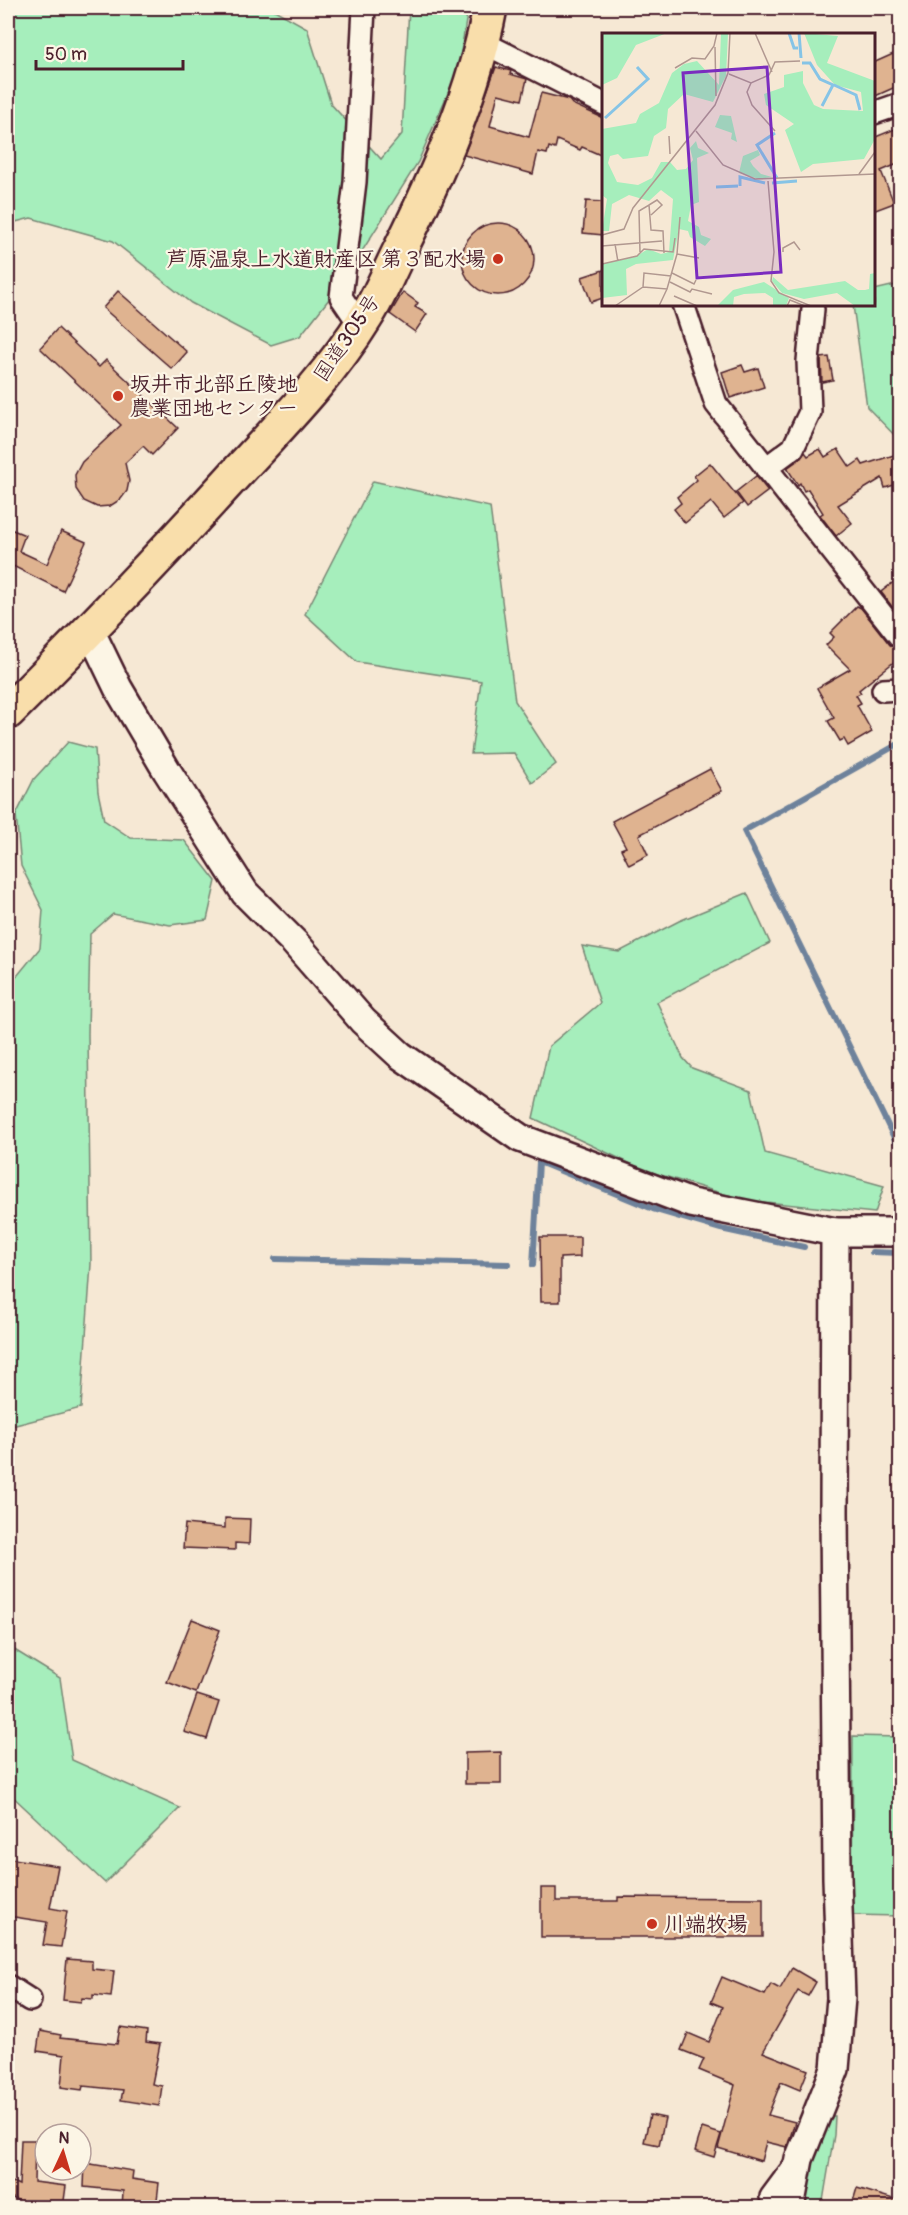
<svg xmlns="http://www.w3.org/2000/svg" width="908" height="2215" viewBox="0 0 908 2215" font-family="Pangolin,'Klee One',sans-serif">
	<style>
		.green { fill: #a6eebc; stroke: #788674; stroke-width: 1.5 }
		.lines { fill: none; stroke-linecap: round; stroke-linejoin: round }
		.stream { stroke: #6e829b; stroke-width: 6 }
		.building { fill: #dfb390; stroke: #4a1f2b; stroke-width: 1.5 }
		.minor-casing { stroke: #4a1f2b; stroke-width: 26 }
		.tertiary-casing { stroke: #4a1f2b; stroke-width: 32 }
		.trunk-casing { stroke: #4a1f2b; stroke-width: 38 }
		.minor { stroke: #fcf5e5; stroke-width: 21 }
		.tertiary { stroke: #fcf5e5; stroke-width: 27 }
		.trunk { stroke: #f9deab; stroke-width: 33 }
		.poi-dot { fill: #c8321e; stroke: #fcf5e5; stroke-width: 2 }
		.labels { text-anchor: middle; dominant-baseline: central; stroke-width: 4.5; stroke-linejoin: round; paint-order: stroke }
		.poi-label { font-size: 21px; font-weight: bold; fill: #4a1f2b; stroke: #fcf5e5; text-anchor: start }
		.street-label { font-size: 21px; fill: #4a1f2b; stroke: #fcf5e5 }
		.inset-river { fill: none; stroke: #86c4e6; stroke-width: 3 }
		.inset-road { fill: none; stroke: #b19890; stroke-width: 1.5 }
		.view { fill: #7b2cbf; fill-opacity: 0.15; stroke: #7b2cbf; stroke-width: 3 }
		.inset-edge { fill: none; stroke: #4a1f2b; stroke-width: 3 }
	</style>
	<rect width="100%" height="100%" fill="#f6e8d4"/>
	<filter id="ink" filterUnits="userSpaceOnUse"><feTurbulence type="fractalNoise" baseFrequency=".0167" numOctaves="2"/><feDisplacementMap in="SourceGraphic" scale="12" xChannelSelector="R" yChannelSelector="G"/><feConvolveMatrix kernelMatrix="1 2 1 2 8 2 1 2 1" color-interpolation-filters="sRGB"/></filter>
	<g filter="url(#ink)">
		<!-- green -->
		<g class="green">
			<path d="M8,8H271L307,28L331,104L381,159L402,134L409,8H468L458,70L418,162L344,280L300,336L271,345L191,303L113,241L31,218L8,224Z"/>
			<path d="M900,284V441L867,407L853,305L874,304V290Z"/>
			<path d="M373,481L490,507L515,701L556,764L532,783L514,753L471,754L481,681L357,662L305,614Z"/>
			<path d="M68,742L95,749L98,792L104,820L131,838L184,840L216,881L207,920L170,925L113,914L90,934L88,1034L91,1264L81,1408L8,1427V987L40,948L43,910L21,866L16,815L34,779Z"/>
			<path d="M747,893L770,943L657,1002L683,1058L692,1068L751,1090L765,1153L884,1186L875,1213L744,1200L644,1170L533,1118L549,1046L600,1003L582,946L619,952L679,921Z"/>
			<path d="M8,1646L60,1678L72,1760L180,1808L105,1883L8,1792Z"/>
			<path d="M853,1736L900,1737V1916L852,1915Z"/>
			<path d="M829,2116H835L834,2135L822,2207L798,2208L811,2150Z"/>
		</g>
		<g class="lines">
			<!-- stream -->
			<g class="stream">
				<path d="M900,743L744,831L900,1150"/>
				<path d="M872,1252L900,1253"/>
				<path d="M275,1259L509,1264"/>
				<path d="M533,1265L539,1162L653,1209L721,1229L804,1247"/>
			</g>
		</g>
		<!-- building -->
		<g class="building">
			<path d="M900,51V85L873,97V63Z"/>
			<path d="M496,67L511,71L510,74L527,79L522,100L498,94L490,126L529,137L541,93L569,100L572,104L603,118V156L582,147L580,150L557,140L555,149L549,147L547,154L538,152L533,174L464,155Z"/>
			<path d="M900,127V163L881,171L894,203L873,211V138Z"/>
			<path d="M586,201L603,202V235L583,233Z"/>
			<circle cx="498" cy="259" r="36"/>
			<path d="M603,270V298L591,302L582,277Z"/>
			<path d="M118,291L187,352L172,369L103,308Z"/>
			<path d="M403,292L418,303L415,307L427,314L415,332L390,314Z"/>
			<path d="M58,328L99,367L106,360L178,428L152,455L143,446L125,463L129,481L127,491L121,499L110,506L97,507L84,501L76,489L75,475L82,462L121,425L40,348Z"/>
			<path d="M829,357L833,380L822,382L821,358Z"/>
			<path d="M742,365L745,372L758,368L764,387L730,398L722,372Z"/>
			<path d="M820,449L825,457L838,449L850,467L860,460L863,465L900,453V483L885,488L882,478L838,505L852,523L836,536L820,515L823,513L808,489L804,491L800,483L798,485L787,468L801,458L805,452L808,456Z"/>
			<path d="M710,463L743,503L724,518L711,502L685,523L674,509L681,503L677,497L697,480L694,476Z"/>
			<path d="M756,476L768,491L747,507L736,492Z"/>
			<path d="M8,528L25,535L19,551L47,564L61,531L86,542L63,591L13,566L8,578Z"/>
			<path d="M900,577V617L881,592Z"/>
			<path d="M857,606L861,608L890,645L898,649L900,657L859,690L861,693L856,695L861,703L857,705L872,732L848,746L844,739L840,741L828,721L834,718L817,688L850,669L826,645L834,637L830,633Z"/>
			<path d="M710,769L722,791L639,835L648,855L629,865L621,849L626,847L612,821Z"/>
			<path d="M540,1237H580V1257L560,1258V1302H541Z"/>
			<path d="M225,1518L250,1519L249,1544L235,1543V1550L183,1548L185,1524L225,1528Z"/>
			<path d="M192,1619L220,1630L196,1693L167,1682Z"/>
			<path d="M197,1695L219,1702L207,1739L184,1732Z"/>
			<path d="M501,1752V1784H465V1753Z"/>
			<path d="M8,1858L58,1866L50,1908L67,1911L61,1947L43,1945L47,1922L8,1916Z"/>
			<path d="M541,1888H556V1901H618V1897L763,1898V1937H541Z"/>
			<path d="M67,1959L92,1961V1969L114,1971L111,1997L93,1995V1999L82,1998L81,2002L63,2000Z"/>
			<path d="M792,1968L816,1982L808,1996L798,1991L763,2052L808,2070L800,2090L781,2082L768,2115L795,2122L787,2147L766,2142L761,2161L718,2148L735,2085L699,2070L704,2059L681,2050L688,2033L709,2042L723,2007L711,2002L722,1977L765,1995L771,1984L780,1989Z"/>
			<path d="M120,2027L147,2031L146,2042L160,2044L152,2084L162,2086L159,2106L121,2100L123,2090L83,2086L82,2090L61,2087L64,2055L37,2051L40,2031L61,2035L60,2038L117,2044Z"/>
			<path d="M650,2115L665,2118L659,2145L644,2142Z"/>
			<path d="M702,2128L721,2134L714,2157L695,2151Z"/>
			<path d="M21,2140H35L34,2182L66,2186L63,2208H35L8,2196V2180L19,2185Z"/>
			<path d="M85,2163L133,2171L132,2179L159,2183L156,2208H122L123,2191L84,2187Z"/>
			<path d="M857,2188L900,2201V2208H851Z"/>
		</g>
		<g class="lines">
			<!-- minor casing -->
			<g class="minor-casing">
				<g id="minor">
					<path d="M484,43L604,104"/>
					<path d="M874,113L900,104"/>
					<path d="M683,304L716,404L900,637"/>
					<path d="M360,325L341,297L355,182L364,8"/>
					<path d="M766,468L793,448L810,412L808,361L813,309"/>
					<path d="M883,690L900,689"/>
					<path d="M8,1986L30,2000"/>
					<path d="M771,2197L797,2162"/>
				</g>
			</g>
			<!-- tertiary casing -->
			<g class="tertiary-casing">
				<g id="tertiary">
					<path d="M89,628L118,688L167,771L245,893L294,942L363,1021L400,1055L520,1138L691,1203L835,1232H900"/>
					<path d="M790,2208L799,2159L835,2069L841,1998L837,1878L834,1512L835,1232"/>
				</g>
			</g>
			<!-- trunk casing -->
			<g class="trunk-casing">
				<path id="trunk" d="M8,712C84,637 158,559 230,480C278,428 329,377 366,317C380,296 389,271 401,248C439,171 474,93 490,8"/>
			</g>
			<!-- minor -->
			<use href="#minor" class="minor"/>
			<!-- tertiary -->
			<use href="#tertiary" class="tertiary"/>
			<!-- trunk -->
			<use href="#trunk" class="trunk"/>
		</g>
	</g>
	<!-- markers -->
	<g class="poi-dot">
		<circle cx="498" cy="259" r="6"/>
		<circle cx="118" cy="396" r="6"/>
		<circle cx="652" cy="1924" r="6"/>
	</g>
	<g class="labels">
		<!-- poi labels -->
		<g class="poi-label">
			<text x="486" y="259" text-anchor="end">芦原温泉上水道財産区 第３配水場</text>
			<text x="130" y="384">坂井市北部丘陵地<tspan x="130" dy="24">農業団地センター</tspan></text>
			<text x="664" y="1924">川端牧場</text>
		</g>
		<!-- street labels -->
		<g class="street-label">
			<text transform="translate(347 338) rotate(-56)">国道305号</text>
		</g>
	</g>
	<!-- overview -->
	<g transform="translate(602 33)">
		<rect width="273" height="273" fill="#f6e8d4"/>
		<path d="M1,0H65L34,12L15,45L0,52ZM119,0H126L124,43L111,69L82,61L66,76L64,95L52,103L46,123L21,126L16,121L8,123L6,130L15,149L36,152L50,145L59,129H68L75,137L84,136L91,127L88,115L94,108L96,115L107,120L95,125L97,169L89,172L86,188L97,194L99,202L109,206L103,213L88,204L86,198L77,196L71,227L34,231L24,236L25,262L0,265V231L33,224L46,216L59,221L67,219L71,166L59,157L47,168L27,162L10,171L7,198H0L5,166L0,162V96L34,90L38,81L57,70L70,40L82,31L95,28L117,52ZM202,0L236,3L225,30L273,48V106L262,126L211,131L199,139L183,97L192,91L164,72L162,61L182,54V42L201,38V50L212,72L221,76L261,78L259,59L233,52L215,32ZM118,82L129,83L135,109L129,106L130,100L113,94ZM156,117L158,122L148,128L151,133L159,141L170,144L157,146L137,140L141,123ZM273,240V273H253L235,260L202,266L180,260L170,248L171,244L186,257L243,248L256,257H263L267,256L268,241ZM162,249L187,265L184,273H171V265L163,260L142,261L132,264L131,273H115L131,257Z" fill="#a6eebc"/>
		<path class="inset-river" d="M187,0L192,15H196M197,0L199,25M200,30H208L218,46L231,52L220,73M232,52L254,62L258,77M3,85L46,46L35,34M173,100L155,112L175,145M170,150L195,148M138,153V144L163,150M114,154L136,153"/>
		<path class="inset-road" d="M153,0L170,39M113,14L114,63M73,35L90,25L103,26L112,13L115,0M127,41L149,50L167,42L173,29L198,28M149,50L145,59L150,72L173,98M94,98L121,132L153,146L273,141M67,103L68,121M257,141L273,119M166,148L172,219L169,248L177,260L209,273M47,172L55,167L60,172L49,182M0,202L22,196L31,175L113,72L126,40L128,0M13,211L16,229M0,213L60,208M38,219L37,178L47,172L49,197L61,198L62,220M181,219V215L192,209L198,217M75,221L97,225M0,231L35,223L42,216L71,219L73,205M70,240L92,251L94,247M68,249L88,259L90,256L110,261M41,254L42,240L69,243M72,263L95,273M13,273L41,254L65,256L75,221L78,184M57,273L65,256M185,273L188,267L203,273"/>
		<path class="view" d="M165,34L179,239L95,245L81,40Z"/>
		<rect width="273" height="273" class="inset-edge"/>
	</g>
	<!-- margin -->
	<rect width="908" height="2215" fill="none" stroke="#fcf5e5" stroke-width="30"/>
	<rect x="15" y="15" width="878" height="2185" fill="none" stroke="#4a1f2b" stroke-width="2" filter="url(#ink)"/>
	<!-- north arrow -->
	<g transform="translate(63 2152) rotate(4)"><circle r="28" fill="#fcf5e5" stroke="#b59f9b" stroke-width="1.5"/>
	<path d="M0-4.5L10 22L0 15L-10 22Z" fill="#c8321e"/>
	<text y="-9" font-size="16" font-weight="bold" text-anchor="middle" fill="#4a1f2b">N</text>
	</g>
	<!-- scale -->
	<path d="M36 60v9h147v-9" fill="none" stroke="#4a1f2b" stroke-width="3"/>
	<text x="45" y="60" font-size="18" fill="#4a1f2b" stroke="#fcf5e5" stroke-width="4.5" paint-order="stroke">50 m</text>
</svg>
